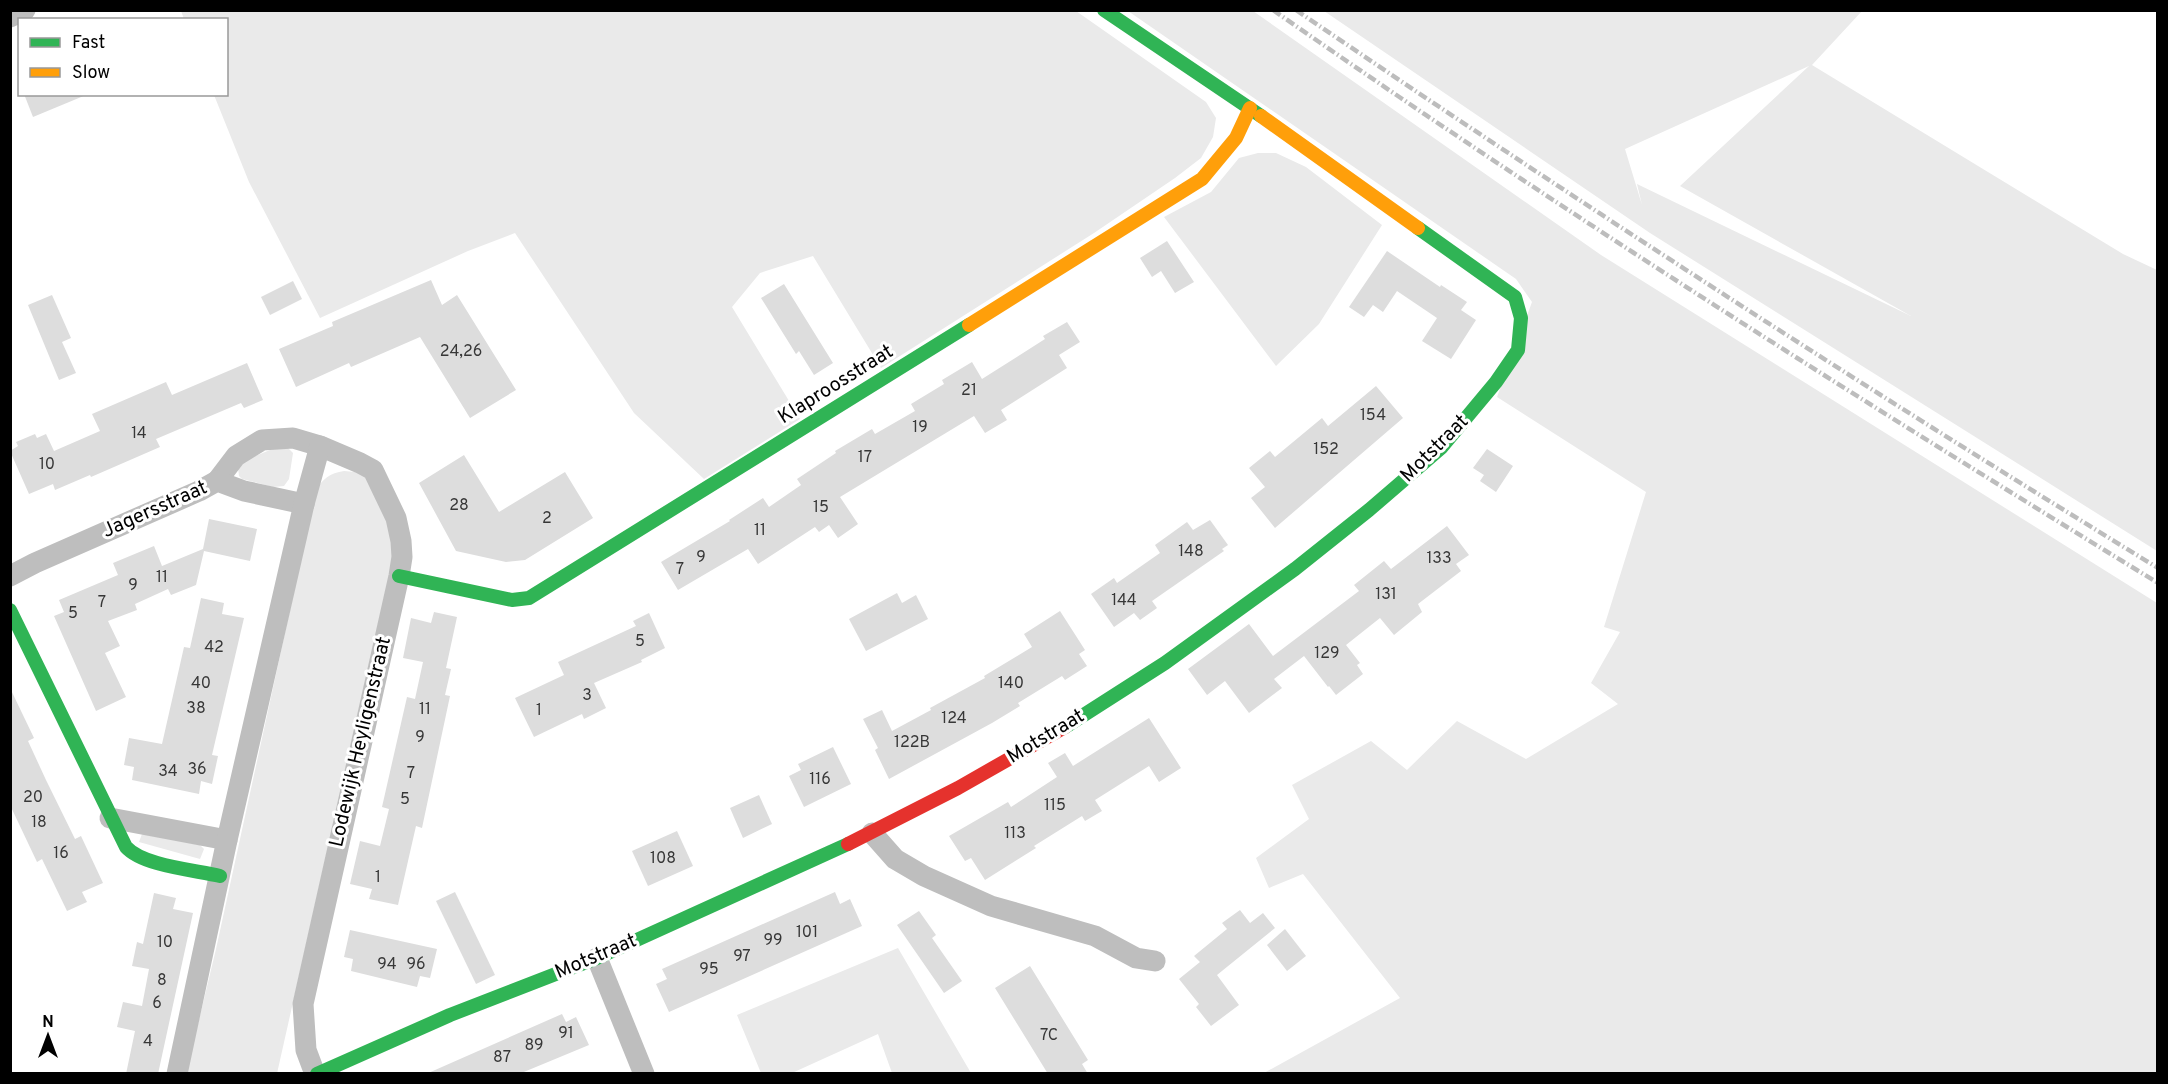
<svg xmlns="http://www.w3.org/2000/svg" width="2168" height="1084" viewBox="0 0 2168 1084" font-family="Overpass,sans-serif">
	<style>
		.green { fill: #eaeaea; fill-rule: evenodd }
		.building { fill: #ddd }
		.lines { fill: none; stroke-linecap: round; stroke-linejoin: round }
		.street { stroke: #bebebe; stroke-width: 21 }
		.fast { stroke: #30b455; stroke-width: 14 }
		.slow { stroke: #ff9f0a; stroke-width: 14 }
		.jam { stroke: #e5322d; stroke-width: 14 }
		.rail { stroke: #bdbdbd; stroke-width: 4.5; stroke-dasharray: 9 3 1.5 3; stroke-linecap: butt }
		.labels { text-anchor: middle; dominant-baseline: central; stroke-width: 6; stroke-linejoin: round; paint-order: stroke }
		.number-label { font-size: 16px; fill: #373737 }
		.street-label { font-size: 20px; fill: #000; stroke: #fff }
	</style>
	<rect width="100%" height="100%" fill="#fff"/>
	<!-- green -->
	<g class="green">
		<path d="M181,11H1076L1206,102L1216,118L1213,137L1201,158L1175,178L1094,233L881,368L813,256L760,273L732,307L800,419L704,479L634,413L515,233L468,251L320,318L249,182L214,95L226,94V20L184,19Z"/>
		<path d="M1128,11H1253L1601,255L2157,603V1073H1264L1400,998L1303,874L1269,888L1256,858L1309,819L1292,785L1371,741L1407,770L1457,721L1526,759L1618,704L1591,683L1620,632L1604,627L1646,492L1497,397L1532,302L1516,279Z"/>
		<path d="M1324,11H1862L1812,65L2123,254L2157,270V551L1650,233ZM1809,66L1680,186L1911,316L1637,184L1642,205L1625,149Z"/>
		<path d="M1258,153H1276L1306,167L1382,225L1319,324L1276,366L1164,217L1211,192L1239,158Z"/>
		<path d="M280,446L288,448L293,453L289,479L284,486L273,487L242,479L239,476L238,468L248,459Z"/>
		<path d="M344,471L355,472L365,476L392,527V562L278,1069L277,1074H186L216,949L316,491C322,479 330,473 344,471Z"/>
		<path d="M142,834L200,845L204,849L200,859L139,842Z"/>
		<path d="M898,948L971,1073H892L878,1034L792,1073H761L737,1015Z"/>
	</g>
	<!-- building -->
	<g class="building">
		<path d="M24,94H86V95L33,117Z"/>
		<path d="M1167,241L1194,282L1175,293L1161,271L1152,277L1140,258Z"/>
		<path d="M1387,251L1440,287L1441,285L1467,302L1461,310L1476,320L1451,359L1422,341L1437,318L1397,291L1383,312L1373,305L1364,317L1349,307Z"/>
		<path d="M431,280L442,305L457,295L516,390L470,418L420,337L351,367L349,363L296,387L279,349L333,326L332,322Z"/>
		<path d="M293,281L302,299L270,315L261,297Z"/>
		<path d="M784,284L833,363L814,375L799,351L796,354L761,298Z"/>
		<path d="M52,295L71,338L62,342L76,373L59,380L28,305Z"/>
		<path d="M1067,322L1080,342L1059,355L1067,368L1001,410L1007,420L985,433L974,416L840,497L858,524L838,538L829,525L819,532L815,527L758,564L748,549L678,590L661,562L730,521L729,520L763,498L769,507L801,485L797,479L836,453L835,451L872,429L875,434L915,411L911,404L944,384L942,380L972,362L982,379L1045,339L1043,336Z"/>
		<path d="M247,363L263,400L244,408L241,403L156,439L160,447L91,477L90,475L55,490L53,484L29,494L10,451L18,446L16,442L35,434L37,438L46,434L54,451L100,431L92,414L166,382L172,395Z"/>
		<path d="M1376,386L1403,418L1275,528L1251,498L1265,487L1249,468L1270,451L1275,457L1322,418L1328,426Z"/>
		<path d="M1487,449L1513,466L1496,492L1480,481L1484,475L1473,468Z"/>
		<path d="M464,455L499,512L565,472L593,518L525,560L506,562L456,551L419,483Z"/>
		<path d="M209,519L257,529L250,561L204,551L196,585L171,595L168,589L135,604L137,610L108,621L120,646L105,653L126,697L96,711L54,616L64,612L59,600L118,575L113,563L154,546L162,566L203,549Z"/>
		<path d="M1210,520L1228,545L1222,549L1224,551L1152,601L1157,608L1140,620L1134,613L1114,627L1091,594L1114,578L1117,583L1160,553L1155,545L1187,522L1193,530Z"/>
		<path d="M1447,526L1469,555L1456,564L1461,571L1418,604L1422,612L1394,635L1380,618L1346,645L1360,663L1357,665L1363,674L1336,695L1329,686L1328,687L1304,656L1274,679L1282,688L1249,713L1225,681L1207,695L1188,669L1249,624L1273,656L1359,591L1354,585L1384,561L1391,569Z"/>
		<path d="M897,593L902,603L916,595L928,619L866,651L849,619Z"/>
		<path d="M201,598L224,603L222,614L244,618L212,755L218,756L212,784L201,781L199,794L132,780L134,767L124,765L129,738L162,744L184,647L190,648Z"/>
		<path d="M1060,611L1085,650L1079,654L1087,666L1065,680L1062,676L1018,703L1020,706L992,723L889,779L875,750L878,748L863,719L882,710L892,731L931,710L930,708L985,678L984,676L1032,647L1024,634Z"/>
		<path d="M434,612L457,617L446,668L451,669L445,695L450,696L422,828L416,826L398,905L369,899L372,889L350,884L360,841L380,846L389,809L382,807L407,697L415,699L423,662L403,658L411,618L431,623Z"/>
		<path d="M649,613L665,648L641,660L642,662L594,683L606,708L584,719L582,714L534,737L515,698L564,675L558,662L636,626L633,621Z"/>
		<path d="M10,688L34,738L28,741L46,780L75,839L81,836L103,883L82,892L87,902L67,911L42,859L37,862L10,805Z"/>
		<path d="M1149,718L1181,768L1159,782L1149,766L1095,800L1102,811L1085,821L1082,816L1034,846L1036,848L985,880L971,858L965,861L949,836L1008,802L1011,807L1057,777L1048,763L1065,753L1073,766Z"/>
		<path d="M833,747L851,784L804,807L789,776L801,770L798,764Z"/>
		<path d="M759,795L772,824L743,838L730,808Z"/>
		<path d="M677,831L693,866L648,886L632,851Z"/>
		<path d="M455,892L495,975L476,984L436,901Z"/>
		<path d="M835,892L840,904L850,899L862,926L669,1012L656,984L667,979L662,969Z"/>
		<path d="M154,893L176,898L173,909L193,913L158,1074H126L135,1031L117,1027L123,1002L142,1006L149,969L132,966L137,942L143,944Z"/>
		<path d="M1240,910L1250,923L1263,913L1275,928L1217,975L1239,1005L1211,1026L1196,1007L1199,1004L1179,979L1200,962L1194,956L1227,929L1222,923Z"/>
		<path d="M919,911L936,935L932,938L962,981L944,993L897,925Z"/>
		<path d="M1285,929L1306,956L1287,971L1267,945Z"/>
		<path d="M350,930L437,949L430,978L420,976L417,987L351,971L353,959L344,957Z"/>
		<path d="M1030,966L1088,1060L1082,1064L1088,1074H1048L995,988Z"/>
		<path d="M562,1014L566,1022L576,1017L589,1045L519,1074H426Z"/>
	</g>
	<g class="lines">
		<!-- street -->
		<g class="street">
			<path d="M10,17L25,10"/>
			<path d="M217,481L236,456L262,440L293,438L320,446L360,463L373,470L396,518L401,541L402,557L399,576L303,1004L306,1050L315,1074"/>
			<path d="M10,576L35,563L199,491L217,481L244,491L304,504"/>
			<path d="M110,818L227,840"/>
			<path d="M872,833L895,859L924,876L991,906L1095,936L1136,958L1155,961"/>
			<path d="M597,958L644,1074"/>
			<path d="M177,1074L227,840L304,504L320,446"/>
		</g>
		<!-- fast -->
		<g class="fast">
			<path d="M1104,10L1261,116"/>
			<path d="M399,576L512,600L529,598L969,325"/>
			<path d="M10,610L126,847C143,866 195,870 220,876"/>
			<path d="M1065,727L1165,663L1295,569L1369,510L1441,448L1496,382L1518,350L1521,318L1515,297L1418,228"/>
			<path d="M317,1074L450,1015L597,958L848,844"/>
		</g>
		<!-- slow -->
		<g class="slow">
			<path d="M1261,116L1418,228"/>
			<path d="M969,325L1202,179L1236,138L1250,108"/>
		</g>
		<!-- jam -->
		<path class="jam" d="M848,844L958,788L1065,727"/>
		<!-- rail -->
		<g class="rail">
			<path d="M1273,10C1561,211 1858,399 2158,583"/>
			<path d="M1296,10C1579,203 1866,389 2158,568"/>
		</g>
	</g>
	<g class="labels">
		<!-- number labels -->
		<g class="number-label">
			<text x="461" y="352">24,26</text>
			<text x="969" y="391">21</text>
			<text x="1373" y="416">154</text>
			<text x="920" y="428">19</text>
			<text x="139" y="434">14</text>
			<text x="1326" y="450">152</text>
			<text x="865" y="458">17</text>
			<text x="47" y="465">10</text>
			<text x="459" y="506">28</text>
			<text x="821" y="508">15</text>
			<text x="547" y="519">2</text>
			<text x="760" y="531">11</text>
			<text x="1191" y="552">148</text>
			<text x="701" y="558">9</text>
			<text x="1439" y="559">133</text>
			<text x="680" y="570">7</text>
			<text x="162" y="578">11</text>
			<text x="133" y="586">9</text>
			<text x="1386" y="595">131</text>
			<text x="1124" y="601">144</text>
			<text x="102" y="603">7</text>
			<text x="73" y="614">5</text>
			<text x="640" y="642">5</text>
			<text x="214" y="648">42</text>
			<text x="1327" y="654">129</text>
			<text x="201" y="684">40</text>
			<text x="1011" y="684">140</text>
			<text x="587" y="696">3</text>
			<text x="196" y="709">38</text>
			<text x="425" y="710">11</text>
			<text x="539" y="711">1</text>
			<text x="954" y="719">124</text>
			<text x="420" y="738">9</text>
			<text x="912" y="743">122B</text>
			<text x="197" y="770">36</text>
			<text x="168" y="772">34</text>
			<text x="411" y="774">7</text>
			<text x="820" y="780">116</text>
			<text x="33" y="798">20</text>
			<text x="405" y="800">5</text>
			<text x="1055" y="806">115</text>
			<text x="39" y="823">18</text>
			<text x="1015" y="834">113</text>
			<text x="61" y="854">16</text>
			<text x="663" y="859">108</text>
			<text x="378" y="878">1</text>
			<text x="807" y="933">101</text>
			<text x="773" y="941">99</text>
			<text x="165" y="943">10</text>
			<text x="742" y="957">97</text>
			<text x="387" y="965">94</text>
			<text x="416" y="965">96</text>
			<text x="709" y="970">95</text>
			<text x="162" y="981">8</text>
			<text x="157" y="1004">6</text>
			<text x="566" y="1034">91</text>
			<text x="1049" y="1036">7C</text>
			<text x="148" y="1042">4</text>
			<text x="534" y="1046">89</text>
			<text x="502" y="1058">87</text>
		</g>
		<!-- street labels -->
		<g class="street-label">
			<text transform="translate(836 385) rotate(-32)">Klaproosstraat</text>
			<text transform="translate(1435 449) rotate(-45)">Motstraat</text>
			<text transform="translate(155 510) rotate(-24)">Jagersstraat</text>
			<text transform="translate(1046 737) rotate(-31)">Motstraat</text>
			<text transform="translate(361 742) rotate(-77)">Lodewijk Heyligenstraat</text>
			<text transform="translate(596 957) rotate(-23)">Motstraat</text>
		</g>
	</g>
	<!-- border -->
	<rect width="2168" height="1084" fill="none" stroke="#000000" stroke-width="24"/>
	<!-- legend -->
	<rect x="18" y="18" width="210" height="78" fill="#ffffff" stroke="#999999" stroke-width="1.5"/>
	<rect x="30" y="38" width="30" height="9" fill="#30b455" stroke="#999999" stroke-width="1.5"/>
	<text x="72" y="48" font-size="18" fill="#000000">Fast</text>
	<rect x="30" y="68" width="30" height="9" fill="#ff9f0a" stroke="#999999" stroke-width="1.5"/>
	<text x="72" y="78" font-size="18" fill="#000000">Slow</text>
	<!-- north arrow -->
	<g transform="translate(48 1036)" stroke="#ffffff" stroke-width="4.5" paint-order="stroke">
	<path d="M0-4.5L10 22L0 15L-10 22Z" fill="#000000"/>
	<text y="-9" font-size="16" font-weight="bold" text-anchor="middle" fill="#000000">N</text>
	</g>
</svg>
